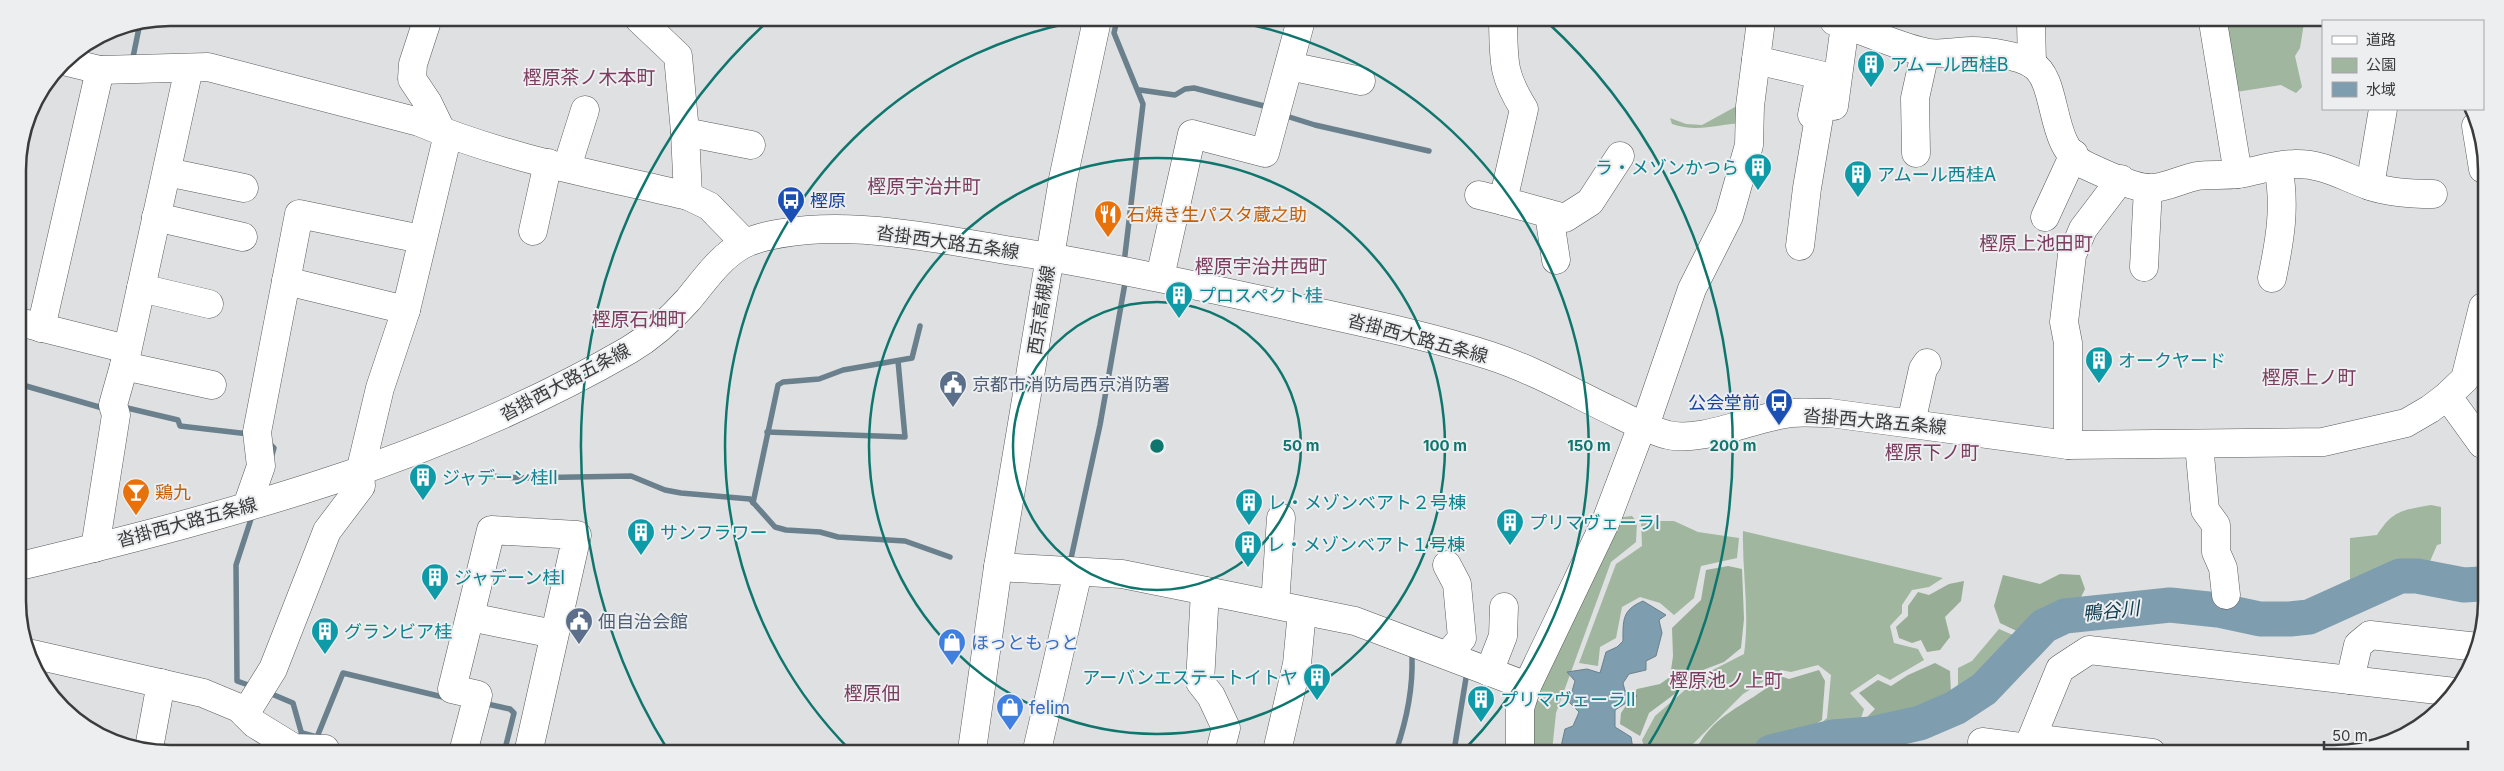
<svg xmlns="http://www.w3.org/2000/svg" width="2504" height="771" viewBox="0 0 2504 771" font-family="Inter,'Noto Sans JP',sans-serif">
	<style>
		.green { fill: #a0b69e }
		.forest { fill: #97ad95 }
		.water { fill: #7e9dae; stroke: #6a808c }
		.lines { fill: none; stroke-linecap: round; stroke-linejoin: round }
		.stream { stroke: #6a808c; stroke-width: 5.5 }
		.river { stroke: #7e9dae; stroke-width: 35 }
		.minor-casing { stroke: #595b5c; stroke-width: 29 }
		.major-casing { stroke: #595b5c; stroke-width: 29 }
		.minor { stroke: #fff; stroke-width: 28 }
		.major { stroke: #fff; stroke-width: 28 }
		.ring { fill: none; stroke: #0f766e; stroke-width: 2.5 }
		.labels { text-anchor: middle; dominant-baseline: central; stroke-width: 4; stroke-linejoin: round; paint-order: stroke }
		.culture-label { font-size: 18px; fill: #0d838f; stroke: #eceeef; text-anchor: start }
		.transit-label { font-size: 18px; fill: #164399; stroke: #eceeef; text-anchor: start }
		.food-label { font-size: 18px; fill: #c56008; stroke: #eceeef; text-anchor: start }
		.street-label { font-size: 18px; fill: #3b3b3c; stroke: #eceeef }
		.service-label { font-size: 18px; fill: #4e5e75; stroke: #eceeef; text-anchor: start }
		.shop-label { font-size: 18px; fill: #366cbe; stroke: #eceeef; text-anchor: start }
		.neighbourhood-label { font-size: 19px; fill: #7b3c60; stroke: #eceeef }
		.water-label { font-size: 19px; font-style: italic; fill: #0f3b4e; stroke: #eceeef }
		.rim { fill: none; stroke: #3b3b3c; stroke-width: 2.5 }
		.centre { fill: #0f766e; stroke: #eceeef; stroke-width: 2.5 }
		.ring-label { font-size: 15px; text-anchor: middle; font-weight: bold; fill: #0f766e; stroke: #eceeef; stroke-width: 4; stroke-linejoin: round; paint-order: stroke }
	</style>
	<rect width="100%" height="100%" fill="#dfe0e2"/>
	<!-- green -->
	<g class="green">
		<path d="M2230,22L2304,23L2300,48L2295,56L2302,87L2296,93L2281,85L2236,92L2227,29Z"/>
		<path d="M1735,107L1746,110L1744,123C1718,124 1697,133 1672,124L1670,118L1686,124L1702,125Z"/>
		<path d="M2431,505L2441,507V544L2437,545L2425,573L2397,571L2361,589L2350,581V538L2377,535C2393,510 2403,510 2431,505Z"/>
		<path d="M1632,516L1637,522L1636,542L1611,562L1556,713L1552,751H1528L1526,711L1616,518Z"/>
		<path d="M1641,521H1674L1698,532L1739,538L1737,558L1701,566L1694,598L1674,615L1660,603L1640,597L1622,607L1616,638L1600,647L1598,666L1579,663L1616,564L1642,546Z"/>
		<path d="M1743,531L1943,578L1929,587L1912,590L1902,605V613L1890,626L1894,643L1918,649L1924,660L1890,680L1878,674L1850,693L1864,709L1858,727L1801,741L1827,718L1831,675L1818,665L1791,672L1781,670L1743,694L1685,752H1646L1642,740L1655,716L1701,676L1744,654C1750,613 1742,572 1743,531Z"/>
		<path d="M1999,629L2020,638L1980,686L1966,696L1958,694V668L1972,661Z"/>
	</g>
	<!-- forest -->
	<g class="forest">
		<path d="M1728,566L1742,569L1744,619L1741,648L1724,662L1695,673L1676,693L1649,713L1640,736L1620,724L1621,713L1637,689L1660,684L1670,677L1673,656L1672,628L1701,600L1706,570Z"/>
		<path d="M2060,574L2080,575L2085,589L2078,603L2046,616L2027,636L2000,623L1994,606L2003,575L2040,584Z"/>
		<path d="M1964,581L1961,601L1945,617L1950,637L1940,650L1927,652L1921,640L1912,643L1899,638L1896,627L1908,616V606L1918,592L1929,595L1949,584Z"/>
		<path d="M1935,663L1950,671L1951,696L1920,714L1872,728L1865,719L1875,709L1859,693L1878,680L1891,686L1908,675Z"/>
		<path d="M1819,670L1825,681L1822,720L1793,739L1776,740L1752,748L1747,752H1694C1699,744 1704,735 1710,729C1730,707 1759,698 1780,676L1789,679Z"/>
	</g>
	<!-- water -->
	<path class="water" d="M1643,601L1666,615L1659,620L1662,633L1656,656L1646,661V670L1629,674L1623,683L1625,691L1637,696L1615,710V727L1631,737L1633,749L1636,752L1560,751L1565,729L1573,726L1579,712L1569,702L1575,681L1567,672L1587,669L1600,673L1606,652L1617,647L1623,641C1623,620 1622,610 1643,601Z"/>
	<g class="lines">
		<!-- stream -->
		<g class="stream">
			<path d="M1117,20L1114,33L1143,104L1124,263"/>
			<path d="M132,62L140,23"/>
			<path d="M1140,90L1175,95L1185,89L1194,88L1268,107"/>
			<path d="M1283,115L1315,125L1429,151"/>
			<path d="M19,384L106,409"/>
			<path d="M123,407L178,420L180,426L249,434"/>
			<path d="M767,432L905,437L898,361"/>
			<path d="M267,441L274,448L271,458"/>
			<path d="M486,476L522,478L631,476L665,490L681,493L750,499L775,527L786,530L820,532L838,537L905,541L950,557"/>
			<path d="M753,503L778,385L783,382L819,379L843,370L912,358L920,326"/>
			<path d="M252,516L236,565L237,681L254,687"/>
			<path d="M1070,563L1100,425L1125,283"/>
			<path d="M267,692L293,703L302,735"/>
			<path d="M483,703L510,709L514,713L505,749"/>
			<path d="M302,733L317,737L343,673L447,698"/>
			<path d="M115,742L140,747"/>
			<path d="M1396,751C1406,722 1413,688 1412,657"/>
			<path d="M1454,751L1466,678"/>
		</g>
		<!-- river -->
		<path class="river" d="M1771,752L1833,737L1871,734L1920,723L1955,708L1984,689L2044,626L2065,616L2170,605L2218,610L2260,619H2290L2309,617L2400,576H2417L2464,585L2481,584"/>
		<!-- minor casing -->
		<g class="minor-casing">
			<g id="minor">
				<path d="M428,18L413,64L412,79L428,103L442,132"/>
				<path d="M639,19L678,56L685,132L688,196"/>
				<path d="M1503,21C1504,61 1502,74 1524,109L1503,201L1565,218L1590,202L1620,156"/>
				<path d="M1834,21C1864,30 1893,45 1924,52C1939,56 1957,51 1973,51C1987,51 2020,56 2032,64C2060,81 2047,146 2085,165C2100,172 2137,190 2153,188C2168,187 2182,179 2197,176C2210,174 2225,176 2238,174C2257,171 2276,164 2294,164C2323,163 2344,177 2370,186C2390,193 2412,194 2433,194"/>
				<path d="M2031,22L2032,64"/>
				<path d="M2213,22L2238,174"/>
				<path d="M1756,60L1820,75L1812,115L1819,117L1807,188L1800,246"/>
				<path d="M63,61L100,70L208,67L419,122C504,158 598,175 688,196L709,206L745,243"/>
				<path d="M1289,66L1361,81"/>
				<path d="M1834,106L1845,25"/>
				<path d="M2476,126L2483,169"/>
				<path d="M685,132L751,145"/>
				<path d="M1916,153L1915,98L1925,53"/>
				<path d="M567,167L585,110"/>
				<path d="M167,172L244,188"/>
				<path d="M2370,186L2383,109"/>
				<path d="M1479,195L1503,201"/>
				<path d="M1549,214L1556,260"/>
				<path d="M156,217L243,237"/>
				<path d="M2045,217L2074,154"/>
				<path d="M533,231L548,163"/>
				<path d="M2144,267L2148,188"/>
				<path d="M1160,277L1192,134L1265,153L1301,20"/>
				<path d="M2272,278C2280,240 2286,205 2278,167"/>
				<path d="M286,281L406,310"/>
				<path d="M141,288L209,304"/>
				<path d="M19,322L127,349"/>
				<path d="M41,328L100,70"/>
				<path d="M124,366L212,385"/>
				<path d="M2446,397L2456,408L2482,444"/>
				<path d="M1911,423L1923,369L1927,363"/>
				<path d="M2199,444L2205,510L2216,525V552L2223,568L2226,595"/>
				<path d="M2068,445V343L2064,322L2072,255L2083,229L2121,179"/>
				<path d="M247,506L261,466L257,432L299,214L421,239"/>
				<path d="M95,548L116,415L113,405L124,366L189,68"/>
				<path d="M1447,565L1457,584L1462,638L1448,655"/>
				<path d="M998,567L1122,574L1355,621L1527,686"/>
				<path d="M1205,591L1200,682L1211,696L1226,728L1220,751"/>
				<path d="M1275,604L1281,518"/>
				<path d="M470,617L554,634"/>
				<path d="M32,654L203,693L239,708L255,724L294,748L325,749"/>
				<path d="M1489,672L1503,636L1504,607"/>
				<path d="M2350,680L2358,645L2370,635L2478,647"/>
				<path d="M245,714L273,669L327,531L361,486L360,472L380,388L406,310L448,134"/>
				<path d="M2032,738L2152,753"/>
				<path d="M1982,742L2028,748"/>
				<path d="M149,748L161,683"/>
				<path d="M464,749L478,695L452,689L491,530L577,535L529,749"/>
				<path d="M1037,750L1078,572"/>
				<path d="M1277,751L1297,664L1302,611"/>
				<path d="M1520,751V708L1527,686L1606,521L1642,426L1648,417L1692,289L1729,216L1749,145L1750,106L1761,21"/>
				<path d="M2026,752L2060,669L2089,650L2455,692"/>
			</g>
		</g>
		<!-- major casing -->
		<g class="major-casing">
			<g id="major">
				<path d="M20,566C232,515 439,460 629,350C651,337 671,319 688,300C704,281 719,258 742,245C761,235 786,232 808,230C878,225 949,241 1019,252C1111,267 1203,287 1294,307C1360,322 1427,335 1491,356C1534,370 1574,393 1614,412C1632,421 1649,430 1668,435C1702,443 1755,417 1791,413C1803,412 1817,413 1830,413L2068,445L2323,442L2406,423L2430,409L2446,397L2465,379L2483,307"/>
				<path d="M972,750L998,567L1063,179L1097,20"/>
			</g>
		</g>
		<!-- minor -->
		<use href="#minor" class="minor"/>
		<!-- major -->
		<use href="#major" class="major"/>
	</g>
	<!-- distance rings -->
	<g class="ring">
		<circle cx="1157" cy="446" r="144"/>
		<circle cx="1157" cy="446" r="288"/>
		<path d="M849 749A432 432 0 0 1 1086 20M1232 21A432 432 0 0 1 1465 749"/>
		<path d="M666 747A576 576 0 0 1 768 21M1546 21A576 576 0 0 1 1645 751"/>
	</g>
	<!-- icons -->
	<defs>
		<g id="building-pin" transform="scale(1.4375)"><path d="M0 17L-7.5 6A9.5 9.5 0 1 1 7.5 6Z" fill="#0f9aa8" stroke="#eceeef"/><path d="M-4-6H4V6H1V3H-1V6H-4ZM-2.5-4.3h1.7v1.8h-1.7ZM.8-4.3h1.7v1.8H.8ZM-2.5-1h1.7V.8h-1.7ZM.8-1h1.7V.8H.8Z" fill="#fff"/></g>
		<g id="bus-pin" transform="scale(1.4375)"><path d="M0 17L-7.5 6A9.5 9.5 0 1 1 7.5 6Z" fill="#1a4fb4" stroke="#eceeef"/><path d="M-5-6H5V4H4V6H2V4H-2V6H-4V4H-5ZM-3.5-4V0h7V-4ZM-3.5 1.2v1.5H-2V1.2ZM2 1.2v1.5H3.5V1.2Z" fill="#fff"/></g>
		<g id="restaurant-pin" transform="scale(1.4375)"><path d="M0 17L-7.5 6A9.5 9.5 0 1 1 7.5 6Z" fill="#e8710a" stroke="#eceeef"/><path d="M-5-6h1v4h1v-4h1v4h1v-4h1v5L-1.5 .5V6h-2V.5L-5-1ZM5-6V6H3V1.5H1.5Q1.5-4 5-6Z" fill="#fff"/></g>
		<g id="civic-pin" transform="scale(1.4375)"><path d="M0 17L-7.5 6A9.5 9.5 0 1 1 7.5 6Z" fill="#5c6f8a" stroke="#eceeef"/><path d="M-.6-6.5H3V-4.5H.6V-3L4-1V1h2V6H-6V1h2V-1L-.6-3ZM-1.2 2.5V6h2.4V2.5Z" fill="#fff"/></g>
		<g id="bar-pin" transform="scale(1.4375)"><path d="M0 17L-7.5 6A9.5 9.5 0 1 1 7.5 6Z" fill="#e8710a" stroke="#eceeef"/><path d="M-6-5H6L.8 .8V4.5H3.5V6h-7V4.5H-.8V.8Z" fill="#fff"/></g>
		<g id="shop-pin" transform="scale(1.4375)"><path d="M0 17L-7.5 6A9.5 9.5 0 1 1 7.5 6Z" fill="#3f7fe0" stroke="#eceeef"/><path d="M-5-2.5h2.3a2.7 3.5 0 0 1 5.4 0H5L5.5 6h-11ZM-1.5-2.5h3a1.5 2.3 0 0 0-3 0Z" fill="#fff"/></g>
	</defs>
	<g fill-rule="evenodd">
		<use href="#building-pin" x="1871" y="64"/>
		<use href="#building-pin" x="1758" y="167"/>
		<use href="#building-pin" x="1858" y="174"/>
		<use href="#bus-pin" x="791" y="200"/>
		<use href="#restaurant-pin" x="1108" y="214"/>
		<use href="#building-pin" x="1179" y="295"/>
		<use href="#building-pin" x="2099" y="360"/>
		<use href="#civic-pin" x="953" y="384"/>
		<use href="#bus-pin" x="1779" y="402"/>
		<use href="#building-pin" x="423" y="477"/>
		<use href="#bar-pin" x="136" y="492"/>
		<use href="#building-pin" x="1249" y="502"/>
		<use href="#building-pin" x="1510" y="522"/>
		<use href="#building-pin" x="641" y="532"/>
		<use href="#building-pin" x="1248" y="544"/>
		<use href="#building-pin" x="435" y="577"/>
		<use href="#civic-pin" x="579" y="621"/>
		<use href="#building-pin" x="325" y="631"/>
		<use href="#shop-pin" x="952" y="642"/>
		<use href="#building-pin" x="1317" y="677"/>
		<use href="#building-pin" x="1481" y="699"/>
		<use href="#shop-pin" x="1010" y="707"/>
	</g>
	<g class="labels">
		<!-- culture labels -->
		<g class="culture-label">
			<text x="1890" y="64">アムール西桂B</text>
			<text x="1739" y="167" text-anchor="end">ラ・メゾンかつら</text>
			<text x="1877" y="174">アムール西桂A</text>
			<text x="1198" y="295">プロスペクト桂</text>
			<text x="2118" y="360">オークヤード</text>
			<text x="442" y="477">ジャデーン桂II</text>
			<text x="1268" y="502">レ・メゾンベアト２号棟</text>
			<text x="1529" y="522">プリマヴェーラI</text>
			<text x="660" y="532">サンフラワー</text>
			<text x="1267" y="544">レ・メゾンベアト１号棟</text>
			<text x="454" y="577">ジャデーン桂I</text>
			<text x="344" y="631">グランビア桂</text>
			<text x="1298" y="677" text-anchor="end">アーバンエステートイトヤ</text>
			<text x="1500" y="699">プリマヴェーラII</text>
		</g>
		<!-- transit labels -->
		<g class="transit-label">
			<text x="810" y="200">樫原</text>
			<text x="1760" y="402" text-anchor="end">公会堂前</text>
		</g>
		<!-- food labels -->
		<g class="food-label">
			<text x="1127" y="214">石焼き生パスタ蔵之助</text>
			<text x="155" y="492">鶏九</text>
		</g>
		<!-- street labels -->
		<g class="street-label">
			<text transform="translate(948 242) rotate(8)">沓掛西大路五条線</text>
			<text transform="translate(1041 310) rotate(-81)">西京高槻線</text>
			<text transform="translate(1418 338) rotate(15)">沓掛西大路五条線</text>
			<text transform="translate(565 382) rotate(-28)">沓掛西大路五条線</text>
			<text transform="translate(1875 421) rotate(5)">沓掛西大路五条線</text>
			<text transform="translate(187 522) rotate(-15)">沓掛西大路五条線</text>
		</g>
		<!-- service labels -->
		<g class="service-label">
			<text x="972" y="384">京都市消防局西京消防署</text>
			<text x="598" y="621">佃自治会館</text>
		</g>
		<!-- shop labels -->
		<g class="shop-label">
			<text x="971" y="642">ほっともっと</text>
			<text x="1029" y="707">felim</text>
		</g>
		<!-- neighbourhood labels -->
		<g class="neighbourhood-label">
			<text x="589" y="77">樫原茶ノ木本町</text>
			<text x="924" y="186">樫原宇治井町</text>
			<text x="2036" y="243">樫原上池田町</text>
			<text x="1261" y="266">樫原宇治井西町</text>
			<text x="639" y="319">樫原石畑町</text>
			<text x="2309" y="377">樫原上ノ町</text>
			<text x="1932" y="452">樫原下ノ町</text>
			<text x="1726" y="680">樫原池ノ上町</text>
			<text x="872" y="693">樫原佃</text>
		</g>
		<!-- water labels -->
		<g class="water-label">
			<text transform="translate(2111 611) rotate(-6)">鴨谷川</text>
		</g>
	</g>
	<!-- crop -->
	<path d="M0 0H2504V771H0ZM170 26H2334A144 144 0 0 1 2478 170V601A144 144 0 0 1 2334 745H170A144 144 0 0 1 26 601V170A144 144 0 0 1 170 26Z" fill="#eceeef" fill-rule="evenodd"/>
	<path class="rim" d="M170 26H2334A144 144 0 0 1 2478 170V601A144 144 0 0 1 2334 745H170A144 144 0 0 1 26 601V170A144 144 0 0 1 170 26Z"/>
	<circle cx="1157" cy="446" r="8" class="centre"/>
	<g class="ring-label">
		<text x="1301" y="451">50 m</text>
		<text x="1445" y="451">100 m</text>
		<text x="1589" y="451">150 m</text>
		<text x="1733" y="451">200 m</text>
	</g>
	<!-- legend -->
	<rect x="2322" y="20" width="162" height="90" fill="#eceeef" stroke="#a5a6a7"/>
	<rect x="2332" y="36" width="25" height="8" fill="#ffffff" stroke="#a5a6a7"/>
	<text x="2366" y="45" font-size="15" fill="#3b3b3c">道路</text>
	<rect x="2332" y="58" width="25" height="15" fill="#a0b69e" stroke="#a5a6a7"/>
	<text x="2366" y="70" font-size="15" fill="#3b3b3c">公園</text>
	<rect x="2332" y="82" width="25" height="15" fill="#7e9dae" stroke="#a5a6a7"/>
	<text x="2366" y="95" font-size="15" fill="#3b3b3c">水域</text>
	<!-- scale -->
	<path d="M2324 741v8h144v-8" fill="none" stroke="#3b3b3c" stroke-width="2.5"/>
	<text x="2332" y="741" font-size="15" fill="#3b3b3c" stroke="#eceeef" stroke-width="4" paint-order="stroke">50 m</text>
</svg>
